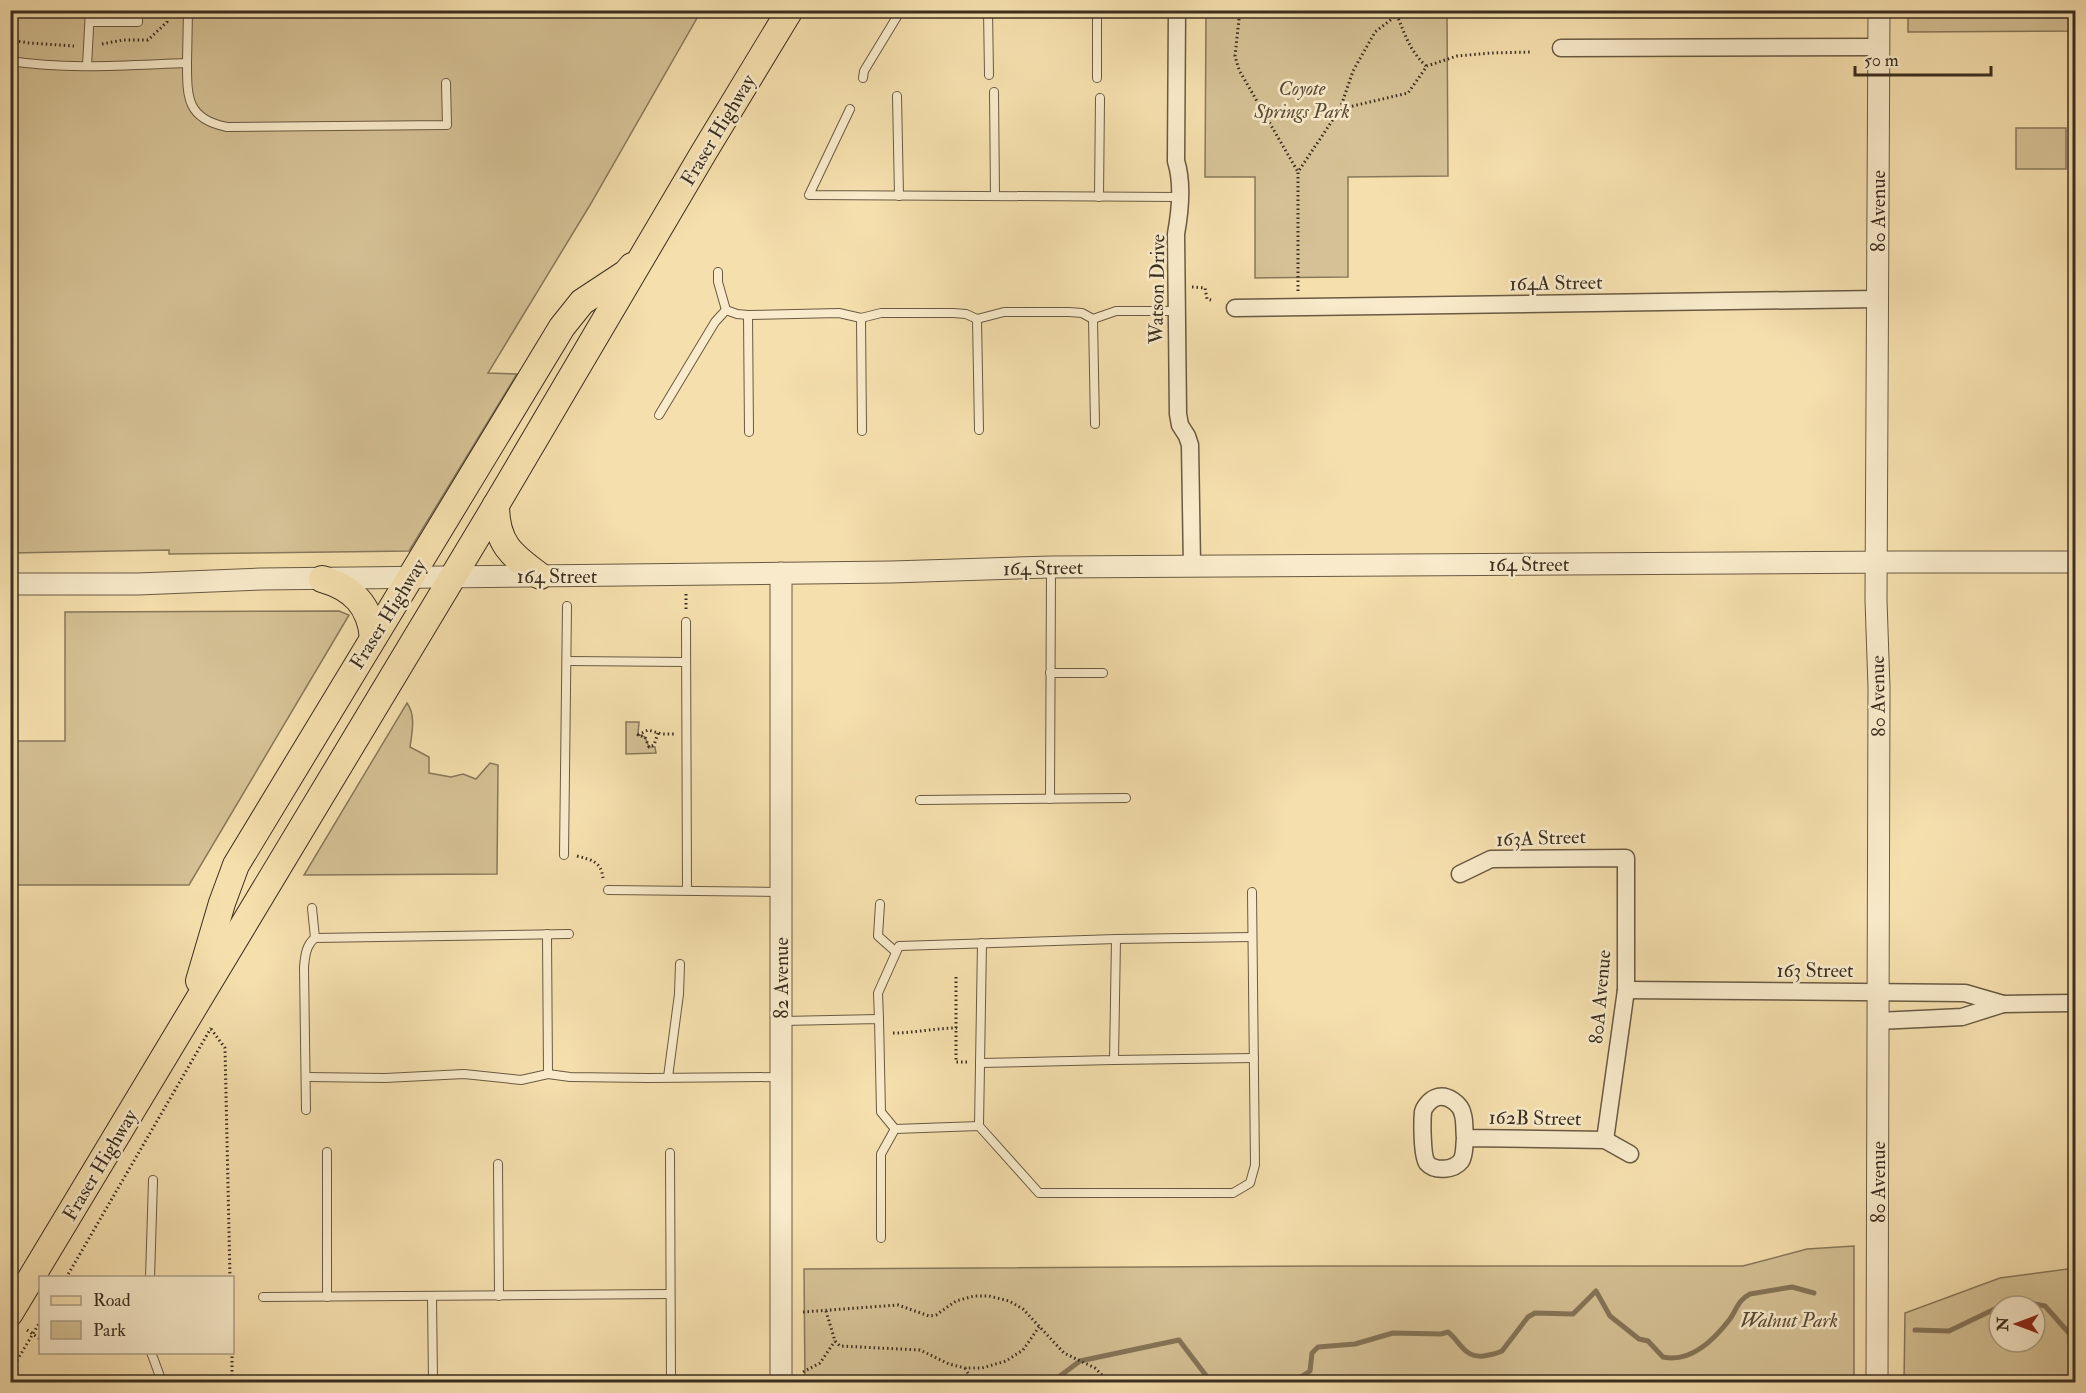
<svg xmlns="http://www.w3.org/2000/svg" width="2086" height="1393" viewBox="0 0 2086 1393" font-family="'IM FELL Double Pica',serif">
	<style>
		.green { fill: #d5c195; stroke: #88785a; stroke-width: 1.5; fill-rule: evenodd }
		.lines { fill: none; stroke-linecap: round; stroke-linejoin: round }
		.stream { stroke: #857458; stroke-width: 5 }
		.service-casing { stroke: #6a5a43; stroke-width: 10 }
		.minor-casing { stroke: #6a5a43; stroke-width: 19 }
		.tertiary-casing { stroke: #6a5a43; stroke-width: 23 }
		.primary-casing { stroke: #3b2e20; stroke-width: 28 }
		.path { stroke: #3b2e20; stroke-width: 3; stroke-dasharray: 1.5 3; stroke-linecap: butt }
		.service { stroke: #f8eaca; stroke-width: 8 }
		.minor { stroke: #f8eaca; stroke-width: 16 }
		.tertiary { stroke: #f8eaca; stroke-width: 21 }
		.primary { stroke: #f5dfad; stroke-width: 26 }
		.labels { text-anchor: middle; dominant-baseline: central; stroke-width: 5; stroke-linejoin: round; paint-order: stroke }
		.park-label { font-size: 20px; font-style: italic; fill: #5a4b37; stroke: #f8eaca }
		.street-label { font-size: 20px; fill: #3b2e20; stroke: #f8eaca }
	</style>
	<rect width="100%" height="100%" fill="#f5dfad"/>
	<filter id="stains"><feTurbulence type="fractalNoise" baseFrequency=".00333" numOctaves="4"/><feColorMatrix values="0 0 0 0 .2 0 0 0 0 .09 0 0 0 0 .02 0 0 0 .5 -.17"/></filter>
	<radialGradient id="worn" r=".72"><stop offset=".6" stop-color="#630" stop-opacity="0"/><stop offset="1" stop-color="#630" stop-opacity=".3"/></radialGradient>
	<!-- green -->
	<g class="green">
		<path d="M10,11H701L590,205L488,373L517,374L409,551L169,554V550L11,553Z"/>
		<path d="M1206,11H1447L1448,176L1348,177V277L1255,278V177H1205Z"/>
		<path d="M1908,11H2075V31L1908,32Z"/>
		<rect x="2016" y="128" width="50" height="41"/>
		<path d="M339,611L349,615L189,885H11V741H65V612Z"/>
		<path d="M407,703C416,715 412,733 410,747L429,757V773L451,777L463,774L476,779L490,763L498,765L497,874L304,875Z"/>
		<path d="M626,722H639L638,734L645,737L649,747H655L656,753L626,754Z"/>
		<path d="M1854,1246V1382H805L804,1269L1329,1266H1743L1807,1249Z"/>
		<path d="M2075,1268V1382H1904L1905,1313L2000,1278ZM1999,1306H2035V1342H1999Z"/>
	</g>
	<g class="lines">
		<!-- stream -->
		<g class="stream">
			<path d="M2001,1306L2013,1300L2045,1306L2076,1341"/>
			<path d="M1915,1330L1949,1331L1999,1307"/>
			<path d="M1052,1382L1080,1361L1179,1340L1211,1382"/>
			<path d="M1293,1382L1310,1371L1312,1353L1318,1347L1355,1344L1393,1333L1441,1334L1448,1332C1460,1341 1464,1358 1483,1356C1490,1355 1496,1354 1502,1351L1528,1317L1535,1313L1573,1314L1596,1291L1610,1316L1639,1339L1648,1341L1663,1357C1690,1363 1714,1340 1730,1319C1737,1309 1738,1300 1750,1294L1792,1287L1814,1293"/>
		</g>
		<!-- service casing -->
		<g class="service-casing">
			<g id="service">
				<path d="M988,10L989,75"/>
				<path d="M1097,10V78"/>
				<path d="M90,22H138V10"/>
				<path d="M10,61C69,70 129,65 187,63L188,10"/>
				<path d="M187,63C187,98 187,119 227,127L447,125L446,83"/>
				<path d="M87,66L90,10"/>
				<path d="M863,78L864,71L901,10"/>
				<path d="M994,92L995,196"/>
				<path d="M897,96L899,196"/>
				<path d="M850,109L809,195L1179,197"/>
				<path d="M1099,197L1100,98"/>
				<path d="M718,272V282L726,310L737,314L748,315L839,313L861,318L881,313H953L966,314L977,319L1004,312H1069L1082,313L1093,319L1116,311H1176"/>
				<path d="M748,315L749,432"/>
				<path d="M861,318L862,431"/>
				<path d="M977,319L979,430"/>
				<path d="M1093,319L1095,424"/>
				<path d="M659,415L715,322L726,310"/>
				<path d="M686,622L687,890"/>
				<path d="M567,661L686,662"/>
				<path d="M1050,673H1103"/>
				<path d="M1050,799L1051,569"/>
				<path d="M920,800L1126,798"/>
				<path d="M564,855L567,606"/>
				<path d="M608,890L781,892"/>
				<path d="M880,904L878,936L896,952"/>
				<path d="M312,908L315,938"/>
				<path d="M547,934L548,1074"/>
				<path d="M879,1019L878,993L899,946L1116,939L1252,937"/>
				<path d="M783,1021L879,1019L881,1112L895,1129L979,1126L1039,1193H1233L1250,1183L1255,1165L1252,892"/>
				<path d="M1114,1060L1254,1058"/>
				<path d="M980,1063L1114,1060L1116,939"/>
				<path d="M306,1077L385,1078L464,1074L521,1080L548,1074L570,1077L649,1078L780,1077"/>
				<path d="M668,1077L679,994L680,964"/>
				<path d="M306,1110L304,967C305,956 306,945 315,938L569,934"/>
				<path d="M979,1126L982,943"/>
				<path d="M327,1152V1297"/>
				<path d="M670,1153L671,1382"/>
				<path d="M498,1164L499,1296"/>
				<path d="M881,1238V1154L895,1129"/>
				<path d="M150,1278L153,1180"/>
				<path d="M432,1296L433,1382"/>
				<path d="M263,1297L670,1294"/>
				<path d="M151,1352L162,1382"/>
			</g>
		</g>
		<!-- minor casing -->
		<g class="minor-casing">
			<g id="minor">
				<path d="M1177,10L1176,161C1183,183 1180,212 1176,234L1178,414L1180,425L1187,436L1190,445L1192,566"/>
				<path d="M1561,48L1879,47"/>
				<path d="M1235,308L1877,299"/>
				<path d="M1460,874L1491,859L1626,858V990L1605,1140"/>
				<path d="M1626,990L1965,993L2003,1004L2076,1003"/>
				<path d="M1878,1021L1962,1017L2003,1004"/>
				<path d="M1465,1138C1464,1146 1465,1155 1461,1161C1454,1170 1435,1172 1427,1163C1422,1156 1422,1122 1423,1112C1424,1107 1430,1100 1435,1098C1447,1093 1461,1104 1463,1115C1465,1122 1464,1131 1465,1138L1605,1140L1630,1154"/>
			</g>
		</g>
		<!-- tertiary casing -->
		<g class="tertiary-casing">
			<g id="tertiary">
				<path d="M781,573V1382"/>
				<path d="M10,584H138L261,579L892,572L1051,567L1898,562H2076"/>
				<path d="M1877,1382L1879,688L1876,600L1879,10"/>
			</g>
		</g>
		<!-- primary casing -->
		<g class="primary-casing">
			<g id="primary">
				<path d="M496,505C496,543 511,555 540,576"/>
				<path d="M322,579C353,588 370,605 373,638"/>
				<path d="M199,981L222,903L236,865L562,327L582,302L626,273L632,266"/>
				<path d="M10,1313L496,505L704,152L790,10"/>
			</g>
		</g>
		<!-- path -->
		<g class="path">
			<path d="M1240,10L1235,56L1239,70L1298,172"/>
			<path d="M1398,10L1397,15C1405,35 1410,51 1426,66"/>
			<path d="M10,40L29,43L74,46"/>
			<path d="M102,44L123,40H148L167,22V10"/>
			<path d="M1340,109L1353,71L1375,32L1397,15"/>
			<path d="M1192,287L1205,288L1207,299L1211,300"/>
			<path d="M1298,291V172L1340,109L1408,93L1427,66L1457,56L1491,53L1531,52"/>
			<path d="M686,594V609"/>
			<path d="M658,733L654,745L649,747L645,737L638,735L648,730L662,734H676"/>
			<path d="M577,856C591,860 601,861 603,878"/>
			<path d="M956,977V1062H967"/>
			<path d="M211,1029L225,1048L230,1278"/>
			<path d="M893,1033C915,1033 935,1028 957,1028"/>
			<path d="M66,1278L211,1028"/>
			<path d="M826,1311L835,1341L840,1346L920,1350L949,1364L965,1368H982L1006,1361L1023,1350L1039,1327"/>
			<path d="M803,1312L898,1305L929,1316L936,1315L956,1301L974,1296H989L1009,1301L1023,1309L1064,1353L1095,1368L1109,1382"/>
			<path d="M27,1330L40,1339"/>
			<path d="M232,1352V1382"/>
			<path d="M965,1368L973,1382"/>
			<path d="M10,1372L40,1322"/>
			<path d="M803,1372L820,1363L835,1341"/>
		</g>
		<!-- service -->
		<use href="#service" class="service"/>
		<!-- minor -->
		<use href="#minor" class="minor"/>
		<!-- tertiary -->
		<use href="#tertiary" class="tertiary"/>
		<!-- primary -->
		<use href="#primary" class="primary"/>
	</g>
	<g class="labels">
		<!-- park labels -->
		<g class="park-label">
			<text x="1302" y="88">Coyote<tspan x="1302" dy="23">Springs Park</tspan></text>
			<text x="1789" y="1320">Walnut Park</text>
		</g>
		<!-- street labels -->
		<g class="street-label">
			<text transform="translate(718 130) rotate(-59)">Fraser Highway</text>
			<text transform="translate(1878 211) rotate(-90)">80 Avenue</text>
			<text transform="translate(1556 283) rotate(-1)">164A Street</text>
			<text transform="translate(1157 289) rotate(-89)">Watson Drive</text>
			<text x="1529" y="564">164 Street</text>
			<text transform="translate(1043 568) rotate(-1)">164 Street</text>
			<text x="557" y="576">164 Street</text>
			<text transform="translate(388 614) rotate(-58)">Fraser Highway</text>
			<text transform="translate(1878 696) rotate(-91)">80 Avenue</text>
			<text transform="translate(1541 838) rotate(-2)">163A Street</text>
			<text x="1815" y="970">163 Street</text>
			<text transform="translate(781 978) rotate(-90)">82 Avenue</text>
			<text transform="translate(1600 997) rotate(-85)">80A Avenue</text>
			<text transform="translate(1535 1118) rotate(1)">162B Street</text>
			<text transform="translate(100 1165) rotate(-59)">Fraser Highway</text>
			<text transform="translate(1878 1182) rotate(-90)">80 Avenue</text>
		</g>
	</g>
	<!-- margin -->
	<rect width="2086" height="1393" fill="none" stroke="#f5dfad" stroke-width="36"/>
	<rect x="12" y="12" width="2062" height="1369" fill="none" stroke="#3b2e20" stroke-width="3"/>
	<rect x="18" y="18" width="2050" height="1357" fill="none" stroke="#3b2e20" stroke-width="1.5"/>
	<!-- legend -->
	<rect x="39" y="1276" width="195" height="78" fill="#f8eaca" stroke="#ac9f86" stroke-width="1.5"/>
	<rect x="51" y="1296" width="30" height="9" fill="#f5dfad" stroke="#ac9f86" stroke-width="1.5"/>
	<text x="93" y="1306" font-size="18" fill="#3b2e20">Road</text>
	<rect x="51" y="1321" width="30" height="18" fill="#d5c195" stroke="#ac9f86" stroke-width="1.5"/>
	<text x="93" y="1336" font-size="18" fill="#3b2e20">Park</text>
	<!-- north arrow -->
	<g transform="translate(2017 1324) rotate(270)"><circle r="28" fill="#f8eaca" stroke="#ac9f86" stroke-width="1.5"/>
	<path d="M0-4.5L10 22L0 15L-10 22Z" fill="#8f2418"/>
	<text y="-9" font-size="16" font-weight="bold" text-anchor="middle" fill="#3b2e20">N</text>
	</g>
	<!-- scale -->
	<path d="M1855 66v9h136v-9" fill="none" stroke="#3b2e20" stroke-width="3"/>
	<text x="1864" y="66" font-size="18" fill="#3b2e20" stroke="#f8eaca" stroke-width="4.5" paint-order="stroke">50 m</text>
	<rect width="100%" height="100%" filter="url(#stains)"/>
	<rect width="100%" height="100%" fill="url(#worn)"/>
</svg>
